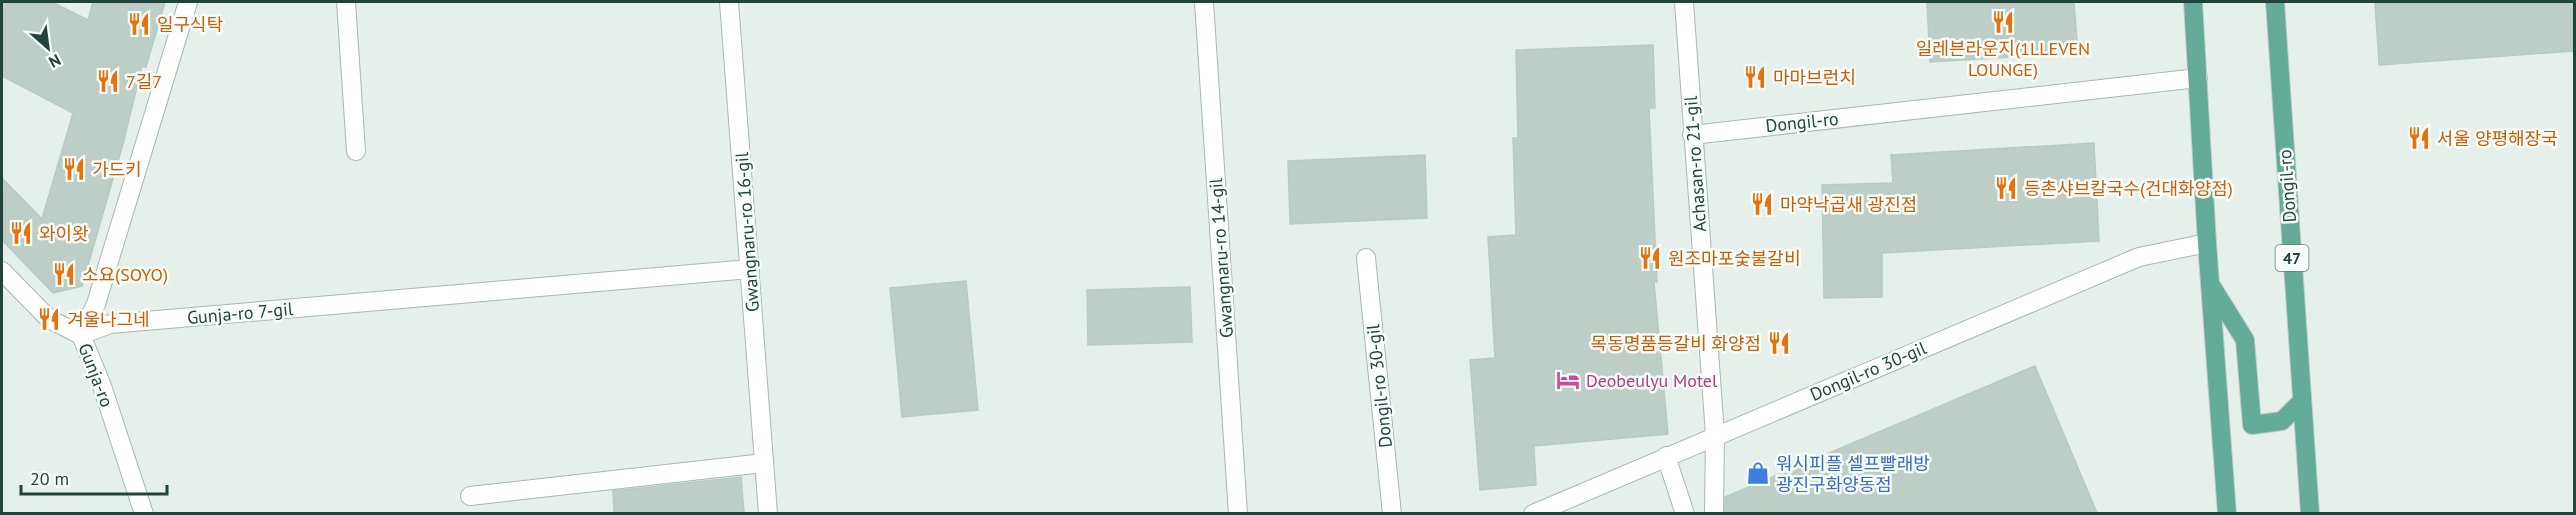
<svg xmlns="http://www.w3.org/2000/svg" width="2576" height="515" viewBox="0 0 2576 515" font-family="'PT Sans','Noto Sans KR',sans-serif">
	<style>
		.building { fill: #bdcec7; stroke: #b6cbc3; stroke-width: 1.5 }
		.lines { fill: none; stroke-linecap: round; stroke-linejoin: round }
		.minor-casing { stroke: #a6b9b3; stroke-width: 20 }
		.major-casing { stroke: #c1cbc8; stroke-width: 20 }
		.minor { stroke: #fff; stroke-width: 18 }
		.major { stroke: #64ab9a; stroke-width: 18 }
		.labels { text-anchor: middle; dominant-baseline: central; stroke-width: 5; stroke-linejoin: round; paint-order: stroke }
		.shield { fill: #f7fbf9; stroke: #617c75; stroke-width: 1.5 }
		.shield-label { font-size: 16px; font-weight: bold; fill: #21453c }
		.food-label { font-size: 18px; fill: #c56008; stroke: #f7fbf9; text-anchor: start }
		.street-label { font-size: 18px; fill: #21453c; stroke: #f7fbf9 }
		.hotel-label { font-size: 18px; fill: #b23c85; stroke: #f7fbf9; text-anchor: start }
		.shop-label { font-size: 18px; fill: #366cbe; stroke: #f7fbf9; text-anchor: start }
	</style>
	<rect width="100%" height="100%" fill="#e5f0eb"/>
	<!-- building -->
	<g class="building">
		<path d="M2,2H52L88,20L93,2H165L146,67L142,66L123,144L82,286L53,293L2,240V178L42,219L73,113L2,76Z"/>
		<path d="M1927,2H2074L2078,53L1930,62Z"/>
		<path d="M2375,2H2574V51L2379,65Z"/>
		<path d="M1653,45L1655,108H1649L1657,282H1654L1668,434L1534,446L1536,485L1480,490L1470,360L1495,358L1488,237L1516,235L1513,138H1518L1516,50Z"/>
		<path d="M2094,143L2099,241L1882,253V297L1824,298L1822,185L1893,183L1891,155Z"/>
		<path d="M1425,155L1427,218L1290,224L1288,161Z"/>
		<path d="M966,281L978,410L902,417L890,288Z"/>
		<path d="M1190,287L1192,342L1088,345L1087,290Z"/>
		<path d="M2035,366L2097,513H1725V497Z"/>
		<path d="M741,477L744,513H614L613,491Z"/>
	</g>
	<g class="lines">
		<!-- minor casing -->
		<g class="minor-casing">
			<g id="minor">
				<path d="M346,2L356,151"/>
				<path d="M729,2L768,514"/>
				<path d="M1204,2L1238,514"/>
				<path d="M1684,2L1715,435L1714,514"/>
				<path d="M1692,135L2198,78"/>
				<path d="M1366,258L1392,514"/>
				<path d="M2,271L49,319L81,335L102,386L144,514"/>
				<path d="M81,335L110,324L750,269"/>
				<path d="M81,335L96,304L188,2"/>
				<path d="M1666,456L1685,514"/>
				<path d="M470,496L764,463"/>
				<path d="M1533,514L2139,257L2207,243"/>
			</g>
		</g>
		<!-- major casing -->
		<g class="major-casing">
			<g id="major">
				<path d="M2193,2L2207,243L2227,514"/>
				<path d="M2275,2L2310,514"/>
				<path d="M2212,287L2245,340L2252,425L2282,421L2302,401"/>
			</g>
		</g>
		<!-- minor -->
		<use href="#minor" class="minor"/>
		<!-- major -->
		<use href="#major" class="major"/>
	</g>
	<!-- icons -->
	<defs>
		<g id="restaurant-bare" transform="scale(1.8)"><path d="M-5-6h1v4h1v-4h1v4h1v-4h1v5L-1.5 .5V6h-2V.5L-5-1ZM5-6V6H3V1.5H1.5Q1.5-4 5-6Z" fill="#e8710a" stroke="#f7fbf9" stroke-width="2.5" paint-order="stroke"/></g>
		<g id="hotel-bare" transform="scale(1.8)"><path d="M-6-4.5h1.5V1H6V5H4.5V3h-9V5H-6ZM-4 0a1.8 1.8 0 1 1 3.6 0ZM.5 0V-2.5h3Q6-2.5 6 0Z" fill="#d1479c" stroke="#f7fbf9" stroke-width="2.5" paint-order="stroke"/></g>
		<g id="shop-bare" transform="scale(1.8)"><path d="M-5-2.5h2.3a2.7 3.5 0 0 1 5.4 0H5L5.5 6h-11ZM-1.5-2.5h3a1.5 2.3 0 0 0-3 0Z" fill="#3f7fe0" stroke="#f7fbf9" stroke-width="2.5" paint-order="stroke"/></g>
	</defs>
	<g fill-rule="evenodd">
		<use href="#restaurant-bare" x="2003" y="22"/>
		<use href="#restaurant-bare" x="139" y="24"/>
		<use href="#restaurant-bare" x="1755" y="77"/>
		<use href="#restaurant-bare" x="108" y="81"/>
		<use href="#restaurant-bare" x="2419" y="138"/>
		<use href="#restaurant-bare" x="74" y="169"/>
		<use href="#restaurant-bare" x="2006" y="188"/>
		<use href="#restaurant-bare" x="1762" y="204"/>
		<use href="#restaurant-bare" x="21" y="233"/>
		<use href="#restaurant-bare" x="1650" y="258"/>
		<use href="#restaurant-bare" x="64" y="274"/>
		<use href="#restaurant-bare" x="49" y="319"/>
		<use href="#restaurant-bare" x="1779" y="343"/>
		<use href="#hotel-bare" x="1568" y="380"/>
		<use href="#shop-bare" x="1758" y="473"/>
	</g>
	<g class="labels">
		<!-- shield labels -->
		<rect class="shield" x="2275.5" y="245" width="33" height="26" rx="4.5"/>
		<g class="shield-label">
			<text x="2292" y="258">47</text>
		</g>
		<!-- food labels -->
		<g class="food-label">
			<text x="157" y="24">일구식탁</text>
			<text x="2003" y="48" text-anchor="middle">일레븐라운지(1LLEVEN<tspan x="2003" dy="21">LOUNGE)</tspan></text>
			<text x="1773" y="77">마마브런치</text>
			<text x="126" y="81">7길7</text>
			<text x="2437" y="138">서울 양평해장국</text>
			<text x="92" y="169">가드키</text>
			<text x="2024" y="188">등촌샤브칼국수(건대화양점)</text>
			<text x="1780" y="204">마약낙곱새 광진점</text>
			<text x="39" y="233">와이왓</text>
			<text x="1668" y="258">원조마포숯불갈비</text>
			<text x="82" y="274">소요(SOYO)</text>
			<text x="67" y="319">겨울나그네</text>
			<text x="1761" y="343" text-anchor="end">목동명품등갈비 화양점</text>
		</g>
		<!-- street labels -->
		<g class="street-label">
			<text transform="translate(1802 122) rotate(-6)">Dongil-ro</text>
			<text transform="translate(1695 164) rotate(-94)">Achasan-ro 21-gil</text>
			<text transform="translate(2287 186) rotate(-94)">Dongil-ro</text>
			<text transform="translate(747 232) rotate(-94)">Gwangnaru-ro 16-gil</text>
			<text transform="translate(1221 258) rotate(-94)">Gwangnaru-ro 14-gil</text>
			<text transform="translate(240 313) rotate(-5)">Gunja-ro 7-gil</text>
			<text transform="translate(1868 371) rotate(-23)">Dongil-ro 30-gil</text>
			<text transform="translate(96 375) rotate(69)">Gunja-ro</text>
			<text transform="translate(1379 386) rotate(-96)">Dongil-ro 30-gil</text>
		</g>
		<!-- hotel labels -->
		<g class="hotel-label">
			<text x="1586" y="380">Deobeulyu Motel</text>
		</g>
		<!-- shop labels -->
		<g class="shop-label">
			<text x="1776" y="463">워시피플 셀프빨래방<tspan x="1776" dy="21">광진구화양동점</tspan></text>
		</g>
	</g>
	<!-- border -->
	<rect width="2576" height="515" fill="none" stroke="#21453c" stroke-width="6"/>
	<!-- north arrow -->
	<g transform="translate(48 48) rotate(152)" stroke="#f7fbf9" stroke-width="4.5" paint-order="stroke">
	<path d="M0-4.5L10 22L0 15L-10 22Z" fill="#21453c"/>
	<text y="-9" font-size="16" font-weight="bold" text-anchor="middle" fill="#21453c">N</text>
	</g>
	<!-- scale -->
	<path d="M21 485v9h146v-9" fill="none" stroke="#21453c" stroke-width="3"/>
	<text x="30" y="485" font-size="18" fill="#21453c" stroke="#f7fbf9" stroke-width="4.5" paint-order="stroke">20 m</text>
</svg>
